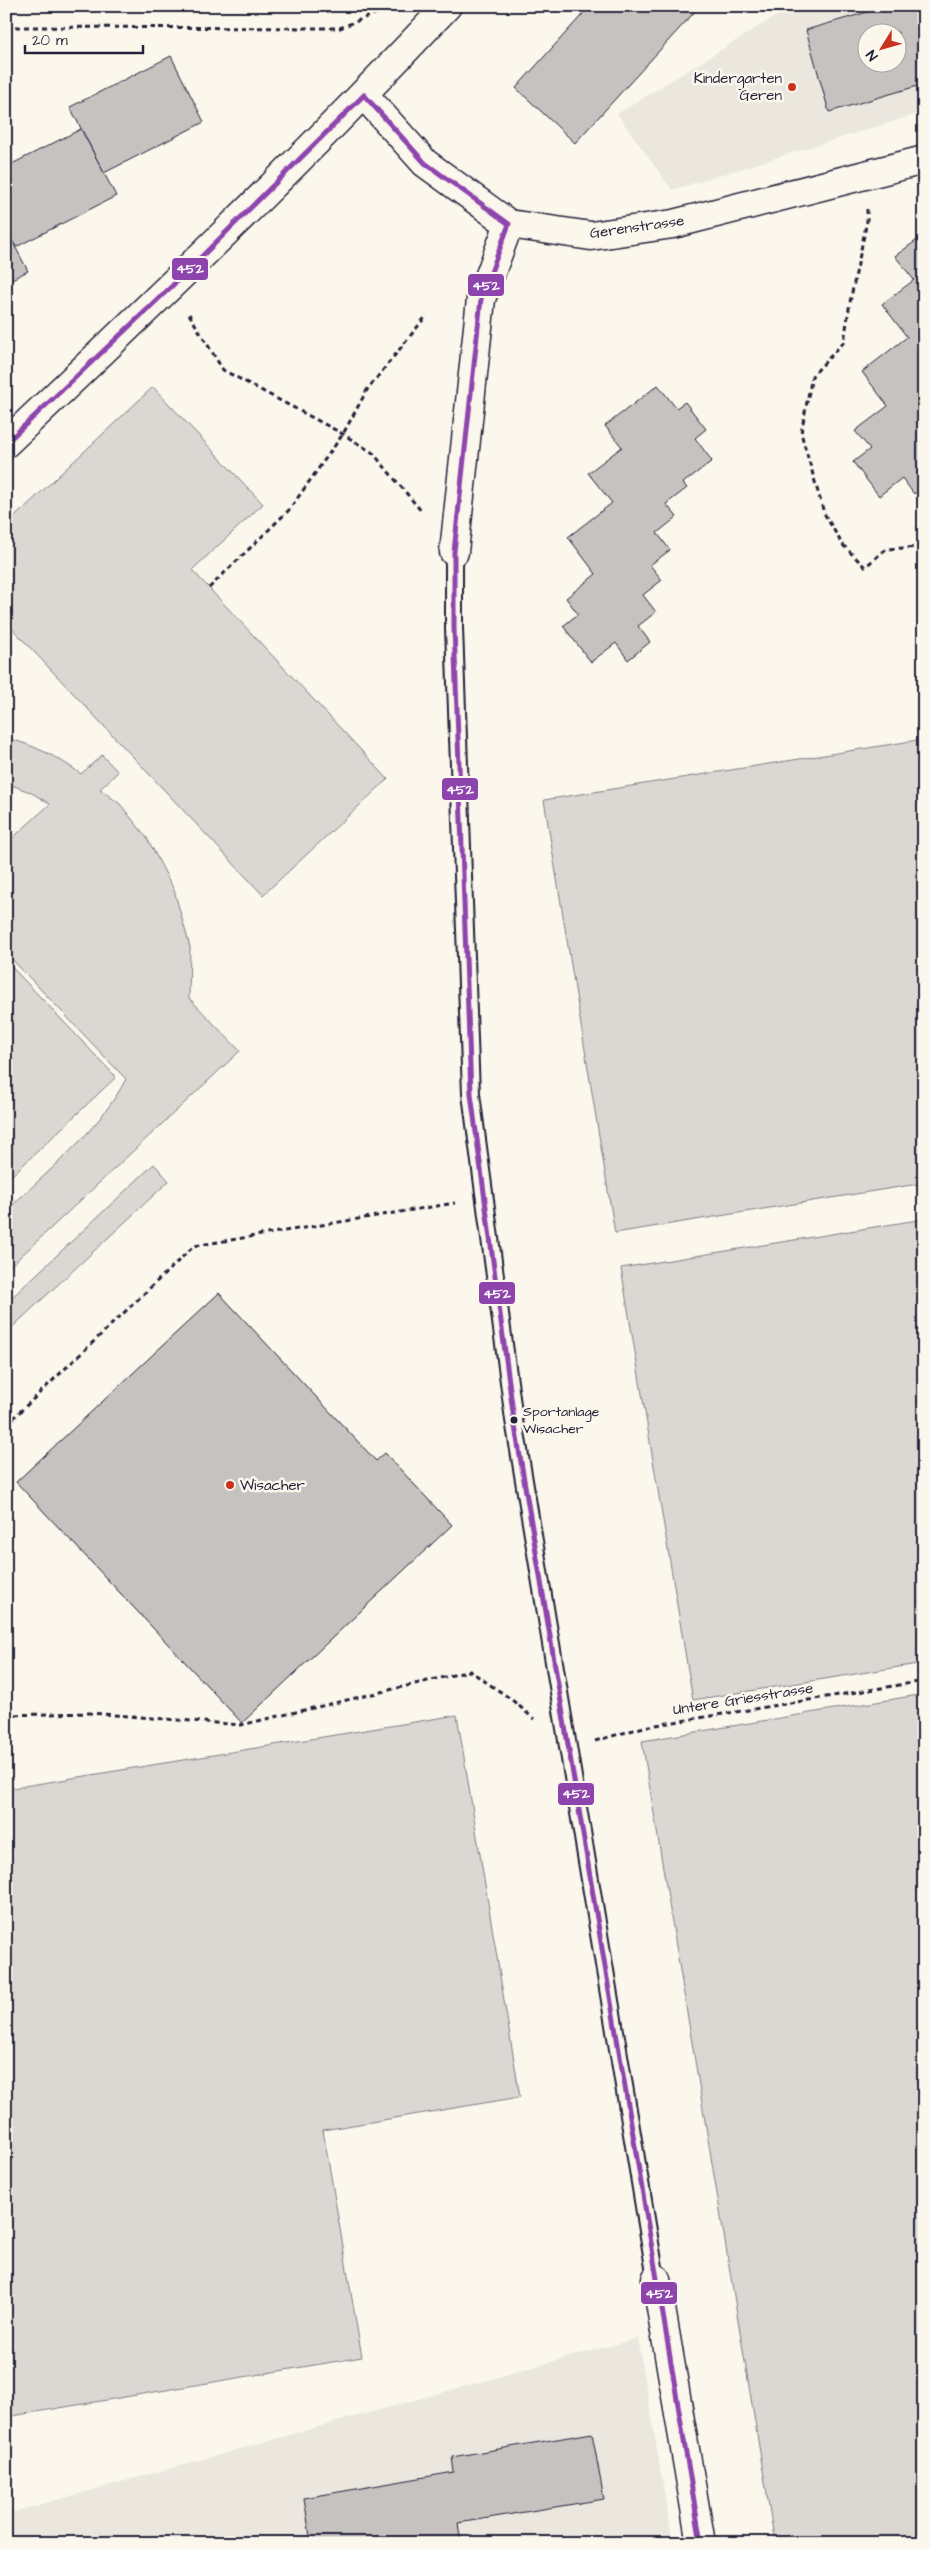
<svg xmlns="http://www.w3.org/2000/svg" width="930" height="2549" viewBox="0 0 930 2549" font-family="'Architects Daughter',sans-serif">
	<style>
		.built { fill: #ebe7df; fill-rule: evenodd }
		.green { fill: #dbd8d3; stroke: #7e7d87 }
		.building { fill: #c6c2c0; stroke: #22223b; fill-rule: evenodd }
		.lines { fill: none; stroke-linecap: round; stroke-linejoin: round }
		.lane-casing { stroke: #22223b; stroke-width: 20 }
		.street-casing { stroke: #22223b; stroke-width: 31 }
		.path { stroke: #22223b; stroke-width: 3; stroke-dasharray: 5 4; stroke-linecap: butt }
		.lane { stroke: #fbf7ec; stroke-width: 16 }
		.street { stroke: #fbf7ec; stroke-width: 28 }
		.bus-1-casing { stroke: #fbf7ec; stroke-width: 9 }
		.bus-1 { stroke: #8e44ad; stroke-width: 5 }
		.poi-dot { fill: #c8321e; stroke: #fbf7ec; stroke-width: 2 }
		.bus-dot { fill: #22223b; stroke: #fbf7ec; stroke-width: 2 }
		.labels { text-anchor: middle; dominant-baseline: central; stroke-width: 5; stroke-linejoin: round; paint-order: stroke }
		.bus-label { font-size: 14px; fill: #22223b; stroke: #fbf7ec; text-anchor: start }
		.poi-label { font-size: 15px; fill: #22223b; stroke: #fbf7ec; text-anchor: end }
		.street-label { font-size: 15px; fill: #22223b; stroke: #fbf7ec }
		.line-badge { stroke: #fbf7ec; stroke-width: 2 }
		.badge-label { font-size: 14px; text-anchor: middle; font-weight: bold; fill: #fff }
	</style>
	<rect width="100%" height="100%" fill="#fbf7ec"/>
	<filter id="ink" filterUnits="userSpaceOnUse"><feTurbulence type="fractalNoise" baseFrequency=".02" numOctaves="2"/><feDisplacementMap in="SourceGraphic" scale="10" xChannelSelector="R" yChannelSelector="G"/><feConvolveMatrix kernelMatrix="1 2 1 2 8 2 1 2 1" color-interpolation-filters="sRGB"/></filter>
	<g filter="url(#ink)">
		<!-- built -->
		<g class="built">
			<path d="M792,6H924V112L672,190L617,114ZM868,32H898V62H868Z"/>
			<path d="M638,2338L673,2543H6V2514Z"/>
		</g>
		<!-- green -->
		<g class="green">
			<path d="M153,387L263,504L192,570L388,779L263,895L6,622V525Z"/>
			<path d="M6,738C34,745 58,757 81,774L102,755L118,772L100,789L120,804L147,838L174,890L190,947L189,998L240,1051L6,1270V1211C48,1171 99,1131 126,1079L6,953V844L50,804L30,792L6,783Z"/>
			<path d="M924,739V1183L615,1233L544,800Z"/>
			<path d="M6,961L116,1077L6,1181Z"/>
			<path d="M154,1164L169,1181L6,1333V1303Z"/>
			<path d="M924,1219V1663L693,1700L621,1268Z"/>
			<path d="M924,1694V2543H775L642,1741Z"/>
			<path d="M457,1715L520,2097L323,2130L362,2357L6,2417V1789Z"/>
		</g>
		<!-- building -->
		<g class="building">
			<path d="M590,6H700L575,143L516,88Z"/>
			<path d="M888,6H924V84L829,112L806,30ZM868,32H898V62H868Z"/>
			<path d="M171,56L204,122L104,173L70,107Z"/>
			<path d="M81,129L116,196L16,247L6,229V167Z"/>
			<path d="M6,229L28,271L6,282Z"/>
			<path d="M924,235V486L914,494L902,478L879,496L853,462L870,449L855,431L888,406L862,372L907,337L882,304L914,280L895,256Z"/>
			<path d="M658,385L676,408L685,402L706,429L695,438L712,461L683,483L687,488L666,504L677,517L657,533L670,550L650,565L662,580L643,595L656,612L638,626L650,642L628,660L616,643L591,662L563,626L578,614L566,598L596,574L568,537L612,503L588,473L622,447L605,426Z"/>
			<path d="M219,1293L376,1461L385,1453L452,1525L242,1723L16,1482Z"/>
			<path d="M592,2433L604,2499L458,2523L461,2543H311L304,2498L454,2472L452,2457Z"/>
		</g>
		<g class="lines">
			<!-- lane casing -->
			<g class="lane-casing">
				<path id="lane" d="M454,552V628L471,1094L514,1420L656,2279"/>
			</g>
			<!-- street casing -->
			<g class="street-casing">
				<g id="street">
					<path d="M364,95L425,163L509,224L591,236L673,224L924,160"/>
					<path d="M6,443C156,301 305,158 447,6"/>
					<path d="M454,552L481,299L509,224"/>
					<path d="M656,2279L701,2543"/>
				</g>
			</g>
			<!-- path -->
			<g class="path">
				<path d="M6,27L340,28L379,12L388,6"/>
				<path d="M867,209V221L850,302L844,342L812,376L801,433L824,513L842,544L865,567L886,549L919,547L924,542"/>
				<path d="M189,314L223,370L343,434L373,453L422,512"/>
				<path d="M209,588L289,510L343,434L367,390L427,315"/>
				<path d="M6,1425L194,1246L455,1203"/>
				<path d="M6,1715L90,1713L241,1725L470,1671L511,1699L534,1719"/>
				<path d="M595,1741L644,1727L924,1681"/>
			</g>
			<!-- lane -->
			<use href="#lane" class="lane"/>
			<!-- street -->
			<use href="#street" class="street"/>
			<!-- bus-1 casing -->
			<g class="bus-1-casing">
				<path id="bus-1" d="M6,443L172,286L364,95L425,163L509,224L481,299L454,552V628L471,1094L514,1420L701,2543"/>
			</g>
			<!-- bus-1 -->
			<use href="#bus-1" class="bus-1"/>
		</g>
	</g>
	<!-- markers -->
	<g class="poi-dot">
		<circle cx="792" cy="87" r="5"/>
		<circle cx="230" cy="1485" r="5"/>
	</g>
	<circle class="bus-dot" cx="514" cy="1420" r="4.5"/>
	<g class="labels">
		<!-- bus labels -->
		<g class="bus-label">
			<text x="523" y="1412">Sportanlage<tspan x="523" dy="17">Wisacher</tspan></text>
		</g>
		<!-- poi labels -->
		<g class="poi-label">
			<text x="782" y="78">Kindergarten<tspan x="782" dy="17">Geren</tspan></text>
			<text x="240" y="1485" text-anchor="start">Wisacher</text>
		</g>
		<!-- street labels -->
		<g class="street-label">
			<text transform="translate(637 227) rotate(-8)">Gerenstrasse</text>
			<text transform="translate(743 1699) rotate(-9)">Untere Griesstrasse</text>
		</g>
	</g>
	<g class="line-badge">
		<rect x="171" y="257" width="38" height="24" rx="5" fill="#8e44ad"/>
		<rect x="467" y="273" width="38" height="24" rx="5" fill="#8e44ad"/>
		<rect x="441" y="777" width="38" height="24" rx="5" fill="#8e44ad"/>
		<rect x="478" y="1281" width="38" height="24" rx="5" fill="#8e44ad"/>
		<rect x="557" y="1782" width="38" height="24" rx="5" fill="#8e44ad"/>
		<rect x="640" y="2281" width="38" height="24" rx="5" fill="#8e44ad"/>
	</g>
	<g class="badge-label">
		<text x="190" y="273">452</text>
		<text x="486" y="290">452</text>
		<text x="460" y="794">452</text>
		<text x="497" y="1298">452</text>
		<text x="576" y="1798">452</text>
		<text x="659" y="2298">452</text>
	</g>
	<!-- margin -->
	<rect width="930" height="2549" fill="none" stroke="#fbf7ec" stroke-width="25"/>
	<rect x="12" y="12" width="905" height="2524" fill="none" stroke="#22223b" stroke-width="2" filter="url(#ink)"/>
	<!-- north arrow -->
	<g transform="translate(882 48) rotate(233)"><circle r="24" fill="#fbf7ec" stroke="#a4a2a5"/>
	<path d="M0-4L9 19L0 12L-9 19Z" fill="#c8321e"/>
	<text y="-8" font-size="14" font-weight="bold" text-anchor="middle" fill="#22223b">N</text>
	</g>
	<!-- scale -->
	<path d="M25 45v8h118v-8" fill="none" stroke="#22223b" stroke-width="2.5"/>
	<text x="32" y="45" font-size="15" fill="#22223b" stroke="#fbf7ec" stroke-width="4" paint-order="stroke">20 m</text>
</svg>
